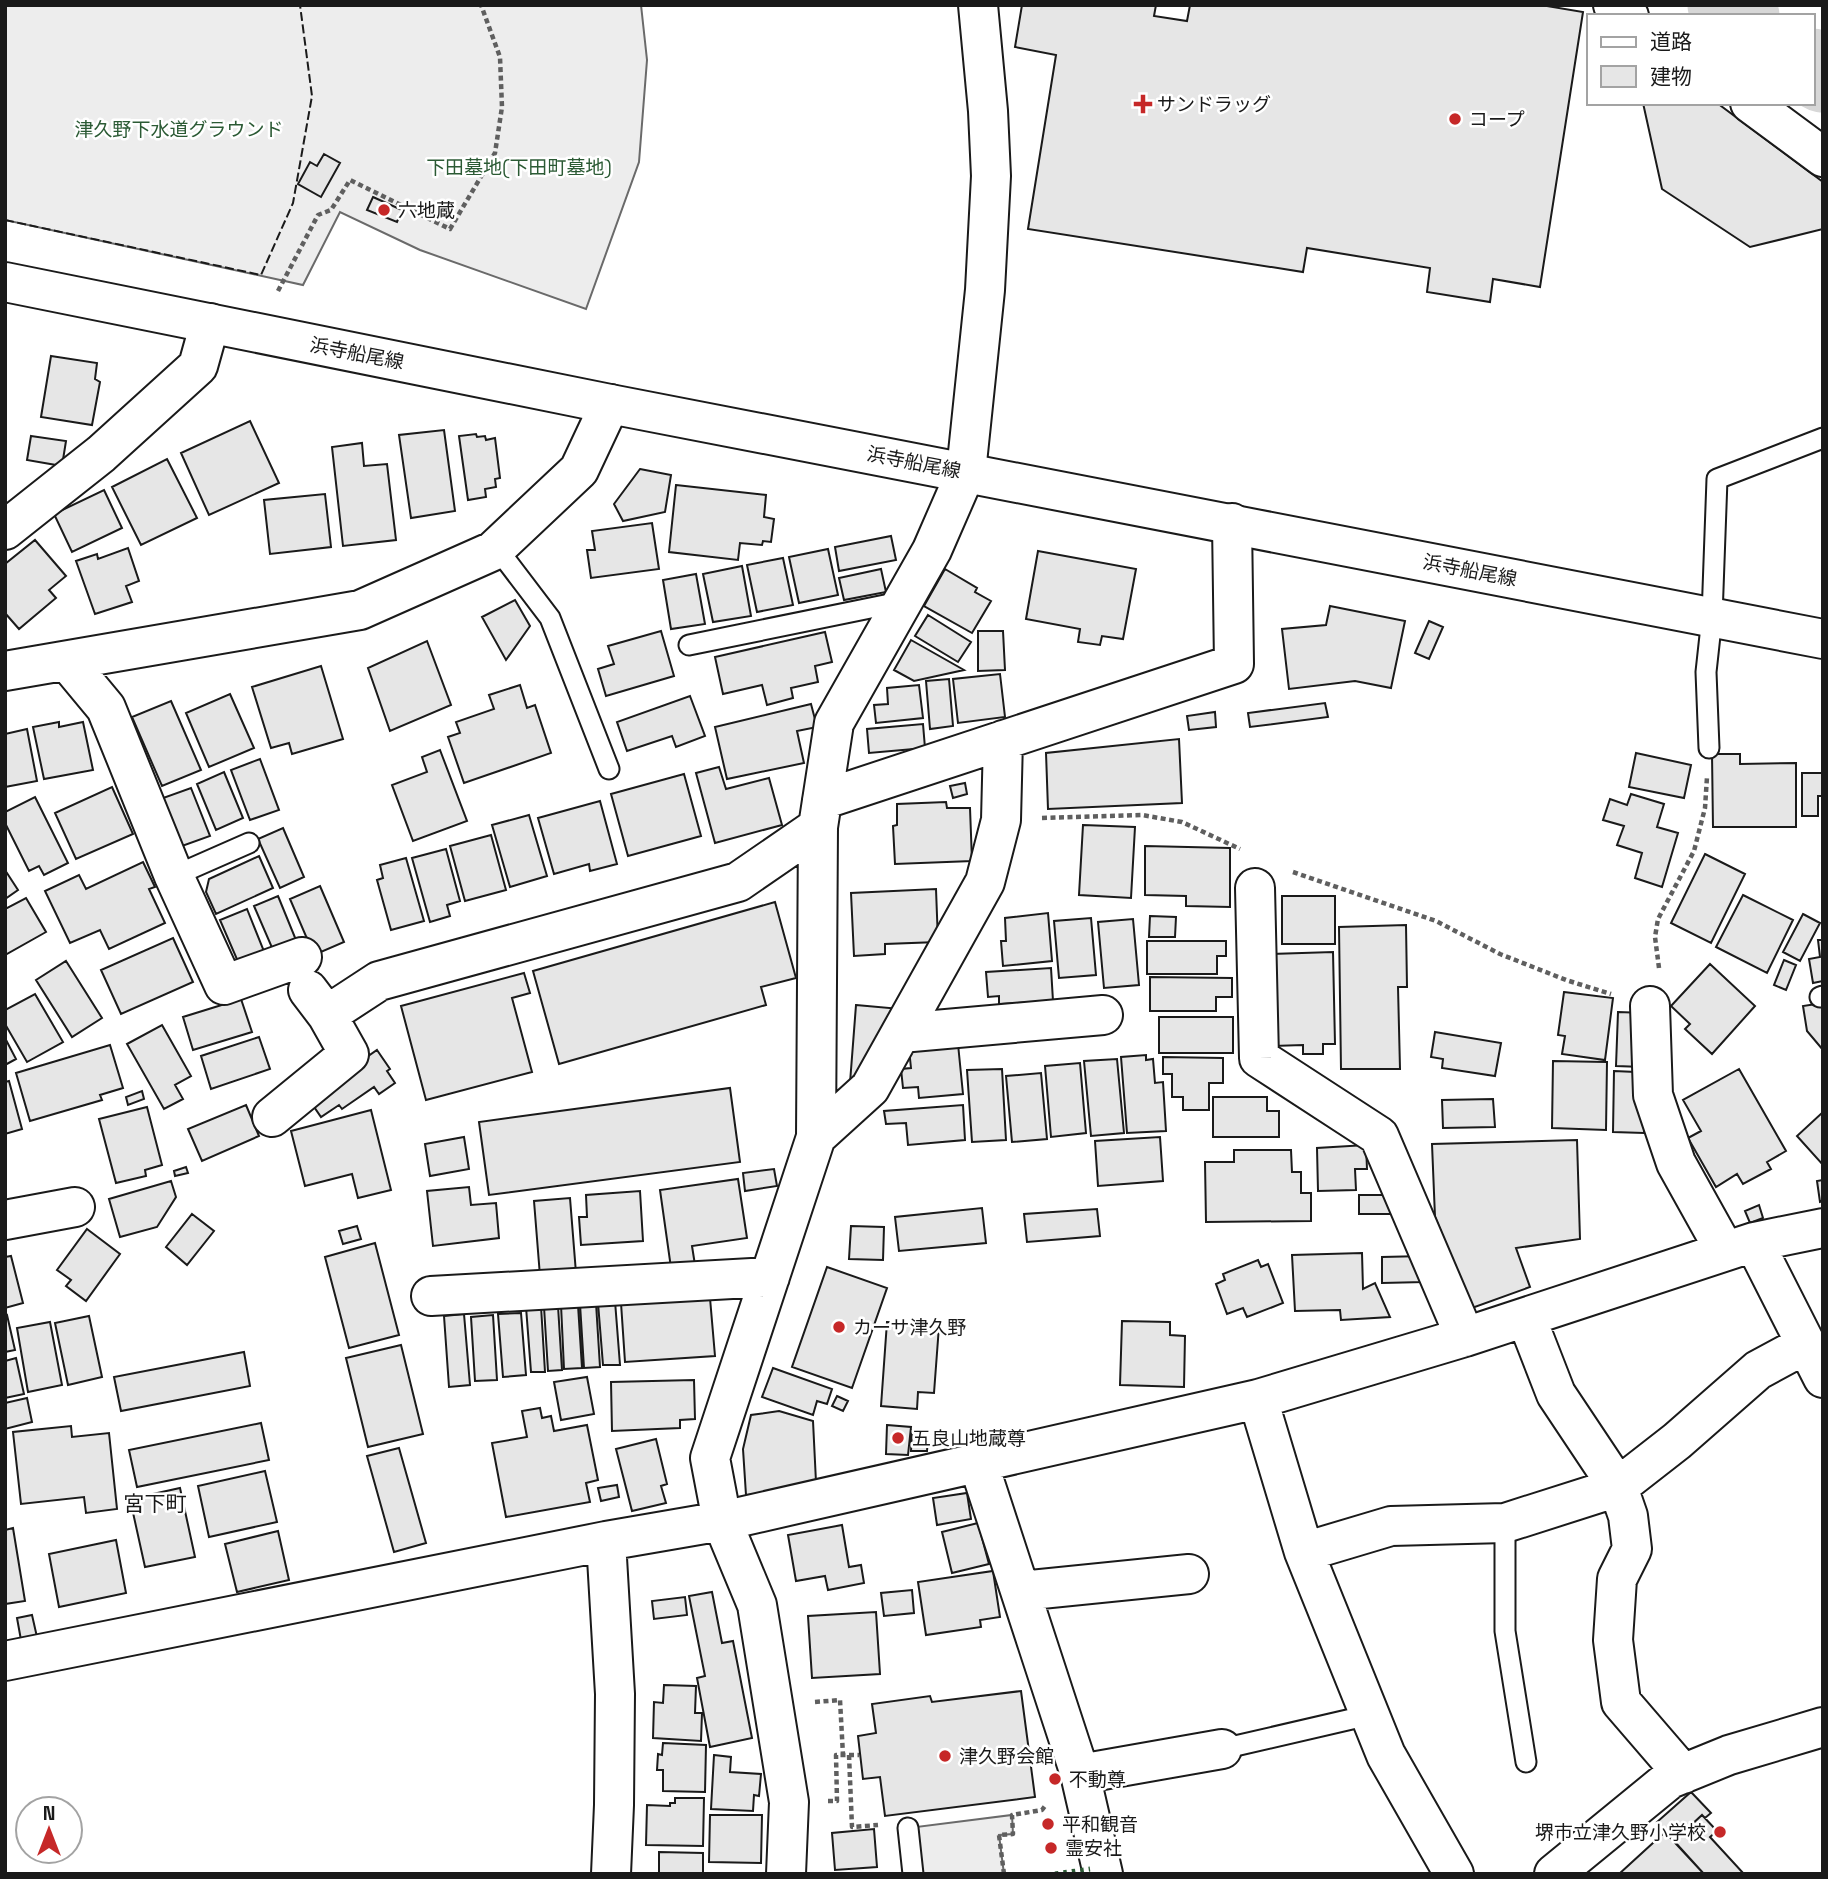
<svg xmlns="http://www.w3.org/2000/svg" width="1828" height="1879" font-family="'Space Grotesk','Noto Sans JP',sans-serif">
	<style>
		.built { fill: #ededed; stroke: #6a6a6a; stroke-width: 2 }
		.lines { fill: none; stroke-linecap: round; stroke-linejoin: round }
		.river { stroke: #d7d7d7; stroke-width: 77 }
		.building { fill: #e6e6e6; stroke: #1a1a1a; stroke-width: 2 }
		.lane-casing { stroke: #1a1a1a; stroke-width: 23 }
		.street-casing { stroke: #1a1a1a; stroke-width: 42 }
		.secondary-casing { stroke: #1a1a1a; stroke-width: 42 }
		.path { stroke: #5f5f5f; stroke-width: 4.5; stroke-dasharray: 5 3.5; stroke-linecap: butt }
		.lane { stroke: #fff; stroke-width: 19 }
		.street { stroke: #fff; stroke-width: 38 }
		.secondary { stroke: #fff; stroke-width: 38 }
		.hedge { stroke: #2b5a34; stroke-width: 5; stroke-dasharray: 3.5 5; stroke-linecap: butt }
		.fence { stroke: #1a1a1a; stroke-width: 2; stroke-dasharray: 9 3.5; stroke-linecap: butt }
		.poi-dot { fill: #c62828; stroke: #fff; stroke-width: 2.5 }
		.labels { text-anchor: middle; stroke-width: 5; stroke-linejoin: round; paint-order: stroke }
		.poi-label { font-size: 19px; fill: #1a1a1a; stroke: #fff; text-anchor: start }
		.park-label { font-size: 19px; fill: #2b5a34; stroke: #fff }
		.street-label { font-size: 19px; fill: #1a1a1a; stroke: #fff }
		.neighbourhood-label { font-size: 21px; fill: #1a1a1a; stroke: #fff }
	</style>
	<rect width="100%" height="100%" fill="#fff"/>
	<path class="built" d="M5,5H641L647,60L639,162L586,309L420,250L340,212L303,285L5,220Z
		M1012,1815L1013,1834L999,1835L1004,1874H913L908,1828Z"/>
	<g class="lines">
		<path class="river" d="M1726,5L1741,16
			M1812,67L1823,74"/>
	</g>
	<path class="building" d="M1022,5H1156L1154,16L1187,21L1190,5H1541L1583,12L1540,287L1493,279L1490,302L1427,292L1430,268L1307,248L1303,272L1028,229L1056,55L1015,47Z
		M1643,103H1717L1823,182V229L1750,247L1662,189Z
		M324,154L340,163L321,197L298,184L310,162L317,166Z
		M373,197L402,210L397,222L367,210Z
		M51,356L97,363L95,379L100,382L92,425L41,417Z
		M250,421L279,483L209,515L181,453Z
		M444,430L455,511L411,518L399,435Z
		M476,434L477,437L485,436L486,440L495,438L500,478L495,479L496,487L485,489L486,497L468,500L459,436Z
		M31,436L66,441L62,466L27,460Z
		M362,443L364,466L387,464L396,540L343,546L332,447Z
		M167,459L197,518L141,545L112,487Z
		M640,469L671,475L665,512L623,521L614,504Z
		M676,485L766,495L764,517L774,519L771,542L763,541L762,545L740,543L738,560L669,552Z
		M104,490L122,528L72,552L54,514Z
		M325,494L331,547L270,554L264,500Z
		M652,523L659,569L591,578L587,550H595L592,531Z
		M891,536L896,560L839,571L835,547Z
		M35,540L66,576L49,590L56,598L19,629L5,613V564Z
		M128,548L139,581L126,586L132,602L95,614L76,561L97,554L98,559Z
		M828,549L838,595L799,603L789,557Z
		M1038,551L1136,569L1123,639L1102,636L1100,645L1078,642L1080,629L1026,619Z
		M783,558L793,605L757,612L747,565Z
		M742,566L751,616L713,622L703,574Z
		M881,569L886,592L844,600L839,578Z
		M945,569L977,588L975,592L991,601L972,633L924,606Z
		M696,574L705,624L671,629L663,580Z
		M515,600L530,626L506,660L482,617Z
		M1330,606L1405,621L1391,688L1355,681L1289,689L1282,629L1326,625Z
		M928,615L971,642L958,662L915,636Z
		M1429,621L1443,627L1429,659L1415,653Z
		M661,631L674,676L606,696L598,669L614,664L608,646Z
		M978,631H1003L1005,670L978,671Z
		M825,632L832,662L815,666L818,682L791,688L793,698L767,705L762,685L723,694L715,657Z
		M911,640L964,670L914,681L894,670Z
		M427,641L451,705L390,731L368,668Z
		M321,666L343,739L292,754L289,743L271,748L252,687Z
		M1000,674L1005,717L958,723L953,679Z
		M949,679L953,726L930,729L926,681Z
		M520,685L527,708L535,705L551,753L464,783L448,737L460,733L456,722L494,709L489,695Z
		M919,685L923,718L876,723L874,705L888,704L887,688Z
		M230,694L254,748L209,767L186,713Z
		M690,696L705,736L676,747L672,736L627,751L617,722Z
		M171,701L201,770L162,786L132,717Z
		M1325,703L1328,717L1250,727L1248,713Z
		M811,704L817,727L797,731L804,763L727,779L715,727Z
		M1215,712L1216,727L1189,730L1187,716Z
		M59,722V727L83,722L93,770L44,779L33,727Z
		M923,724L925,748L869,753L867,729Z
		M27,729L37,781L5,787V734Z
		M1179,739L1182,803L1048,809L1046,753Z
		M440,750L467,821L413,841L392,785L427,772L422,757Z
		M1636,753L1691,765L1684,798L1629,787Z
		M1712,754H1740V764L1796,763V827H1713Z
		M260,759L279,810L250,820L231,770Z
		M719,767L726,789L769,778L782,825L715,843L696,773Z
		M224,772L243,818L216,830L197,784Z
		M1802,773H1823V796H1818V816H1802Z
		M684,774L701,836L628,856L611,794Z
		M965,783L967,794L953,798L950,786Z
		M112,787L133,834L76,859L55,813Z
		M191,788L210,836L182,846L163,798Z
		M1631,794L1664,804L1657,827L1678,833L1662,887L1635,878L1642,853L1617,845L1624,826L1603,820L1610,799L1627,805Z
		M35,797L68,863L44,875L39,866L29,871L5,823V812Z
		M600,801L617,864L590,871L589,864L554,874L538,818Z
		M946,802L947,808H970L972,861L895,864L893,826L897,825V804Z
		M529,815L547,876L510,887L492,825Z
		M1083,825L1135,827L1131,898L1079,895Z
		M283,828L304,877L280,888L258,839Z
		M491,835L506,890L465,901L450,846Z
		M1145,846L1230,848V907L1186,906V896L1145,895Z
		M446,849L460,901L447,905L450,916L430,922L412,858Z
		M1705,854L1745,874L1711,943L1671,923Z
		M259,856L273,888L216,914L206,892L209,879Z
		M406,858L424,921L391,930L377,880L383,878L380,865Z
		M143,862L155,887L149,889L165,923L109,949L100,930L70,943L45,891L79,875L86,889Z
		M5,870L18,890L5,899Z
		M320,886L344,942L314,955L290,899Z
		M936,889L938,942L885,944V954L854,956L851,893Z
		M1743,895L1793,920L1767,973L1716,947Z
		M278,896L296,940L273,950L254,906Z
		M1282,896H1335V944H1282Z
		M26,898L46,932L5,955V909Z
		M775,902L796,978L761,987L766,1005L559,1064L533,971Z
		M247,909L265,954L239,964L220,920Z
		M1048,913L1052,961L1003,966L1001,941H1006L1005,918Z
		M1803,914L1820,923L1800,961L1783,952Z
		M1150,916L1176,917L1175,937H1149Z
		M1091,918L1096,975L1059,978L1054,921Z
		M1133,919L1139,985L1104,988L1098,922Z
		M1406,925L1407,987H1398L1400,1069H1341L1339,927Z
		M173,938L193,982L121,1014L101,970Z
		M1818,940H1823V981L1813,983L1809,959L1820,957Z
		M1147,941H1226V956H1217V974H1147Z
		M1333,952L1335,1044H1323V1054H1303V1045L1273,1046L1271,954Z
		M1784,960L1796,965L1786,990L1774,985Z
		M66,961L102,1018L72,1037L36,980Z
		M1710,964L1755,1006L1712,1054L1685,1029L1690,1024L1671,1006Z
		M1051,968L1053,1001L999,1004V996L988,997L986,972Z
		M524,973L530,993L512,998L532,1072L426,1100L401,1006Z
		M1150,977L1232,978V997H1216V1011H1150Z
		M1564,992L1613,998L1605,1060L1562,1054L1565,1036L1558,1035Z
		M35,994L63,1042L27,1062L5,1024V1010Z
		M241,999L252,1032L193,1050L183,1017Z
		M1823,1003V1050L1807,1031L1803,1006Z
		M856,1005L901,1009L850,1083Z
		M1618,1012L1645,1013L1643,1067L1616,1066Z
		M1159,1017H1233V1053H1159Z
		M162,1025L191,1076L175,1085L183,1099L164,1109L127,1044Z
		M1435,1032L1501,1043L1495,1076L1442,1068L1443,1059L1431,1057Z
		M259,1037L270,1069L211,1089L201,1056Z
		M5,1038L16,1059L5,1065Z
		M958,1044L963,1094L919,1098L918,1087L903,1088L901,1069L911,1068L909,1049Z
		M110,1045L123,1088L100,1095L102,1100L30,1121L16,1073Z
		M377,1050L390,1069L387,1071L395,1083L379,1094L374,1087L342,1109L339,1105L321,1117L308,1098Z
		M1146,1055V1060L1153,1059L1155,1083L1163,1082L1166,1131L1127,1133L1121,1057Z
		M1163,1057L1223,1058V1083H1209V1110H1183V1097H1172V1074H1163Z
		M1117,1059L1124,1133L1091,1136L1084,1061Z
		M1553,1061L1607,1062L1606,1130L1552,1128Z
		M1080,1063L1086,1133L1051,1137L1045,1066Z
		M1002,1069L1006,1140L972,1142L967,1070Z
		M1739,1069L1786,1151L1767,1162L1771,1169L1743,1184L1737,1174L1716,1187L1688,1138L1701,1131L1683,1100Z
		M1614,1071L1636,1072L1645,1093L1644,1133L1613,1132Z
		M1041,1073L1047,1139L1012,1142L1006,1076Z
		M9,1081L22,1129L5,1134V1082Z
		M730,1088L740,1162L489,1195L479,1122Z
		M142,1091L144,1099L128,1105L126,1097Z
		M1213,1097H1267V1111H1279V1137H1213Z
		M1493,1099L1495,1127L1443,1128L1442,1100Z
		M246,1105L259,1136L202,1161L188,1129Z
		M963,1105L965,1140L908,1145L906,1123L886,1124L884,1111Z
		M147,1107L162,1165L145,1170L146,1176L116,1183L99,1119Z
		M371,1110L391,1190L358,1198L352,1174L305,1186L291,1131Z
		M1823,1112V1165L1797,1136Z
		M464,1137L469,1169L430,1176L425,1144Z
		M1160,1137L1163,1181L1098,1186L1095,1141Z
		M1577,1140L1580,1239L1516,1248L1530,1287L1472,1308L1435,1217L1432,1144Z
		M1366,1145L1367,1169H1355L1356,1190L1318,1191L1317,1148Z
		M1234,1150H1291L1292,1172H1301V1193H1311V1221L1206,1222L1205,1162H1234Z
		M186,1167L188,1173L175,1176L174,1171Z
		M774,1169L777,1186L745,1191L743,1173Z
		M738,1179L747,1238L692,1246L695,1265L671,1268L660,1190Z
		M1823,1180V1201L1820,1202L1817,1181Z
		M171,1181L176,1197L157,1227L120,1237L109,1199Z
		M469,1187L471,1205L496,1203L499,1238L433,1246L427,1191Z
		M640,1191L643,1241L581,1245L579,1217H587L586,1195Z
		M1359,1195H1395V1214H1359Z
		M570,1198L576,1273L540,1276L534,1201Z
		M1759,1205L1763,1218L1750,1223L1745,1211Z
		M982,1208L986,1243L899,1251L895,1217Z
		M1097,1209L1100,1236L1027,1242L1024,1214Z
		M192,1214L214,1231L187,1265L166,1247Z
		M357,1226L361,1239L343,1244L339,1231Z
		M851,1226L884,1227L883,1260L849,1259Z
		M87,1229L120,1254L86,1301L66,1286L71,1280L57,1270Z
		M375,1243L399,1335L349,1348L325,1257Z
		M1362,1253L1363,1289L1375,1283L1390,1317L1341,1320L1340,1310L1295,1311L1292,1255Z
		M11,1256L23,1303L5,1308V1257Z
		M1424,1256V1282L1382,1283V1257Z
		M1258,1260L1261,1267L1268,1264L1283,1303L1247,1317L1243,1308L1227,1314L1216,1284L1225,1280L1223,1274Z
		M827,1267L887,1288L852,1388L792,1367Z
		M710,1298L715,1356L625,1362L621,1303Z
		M615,1301L620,1365H603L598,1303Z
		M596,1303L600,1367L584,1368L580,1304Z
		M561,1305H578L582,1368L564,1369Z
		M541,1306L545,1372H531L526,1307Z
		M558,1306L562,1370L548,1371L544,1307Z
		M521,1313L526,1375L503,1377L498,1314Z
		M464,1314L470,1385L449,1387L444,1316Z
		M7,1315L15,1350L5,1352V1316Z
		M493,1315L497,1380L475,1381L471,1317Z
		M89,1316L102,1377L68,1385L55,1323Z
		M1122,1321L1170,1322V1335L1185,1336L1184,1387L1120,1385Z
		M50,1322L62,1385L28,1392L17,1328Z
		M887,1322L939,1326L934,1393L918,1392L917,1409L881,1406Z
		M401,1345L423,1434L368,1447L346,1358Z
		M244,1352L250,1386L121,1411L114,1377Z
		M16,1358L24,1394L5,1398V1361Z
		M773,1368L832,1389L827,1404L817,1401L813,1415L762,1397Z
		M587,1377L594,1414L561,1420L554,1382Z
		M694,1380L695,1419L680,1420V1428L612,1431L611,1382Z
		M837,1396L848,1401L843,1411L832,1406Z
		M27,1398L32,1422L5,1429V1403Z
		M540,1408L542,1418L551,1416L554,1431L587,1425L598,1480L586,1483L590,1502L506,1517L492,1443L527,1437L522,1411Z
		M779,1411L813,1421L816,1482L787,1492L746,1495L743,1449L751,1415Z
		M261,1423L269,1460L137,1487L129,1450Z
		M887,1425L911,1427L908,1455L886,1454Z
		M71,1426L72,1437L109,1433L117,1509L86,1513L84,1497L21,1504L13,1432Z
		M912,1430L928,1439L927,1451H911Z
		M656,1439L667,1484L661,1486L666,1503L632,1511L616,1449Z
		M399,1448L426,1543L394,1552L367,1456Z
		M265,1471L277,1522L209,1537L198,1486Z
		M617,1485L619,1497L601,1501L598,1488Z
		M180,1488L195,1557L145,1567L130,1499Z
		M967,1493L971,1519L937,1525L933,1498Z
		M978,1523L989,1564L952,1573L942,1532Z
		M842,1525L849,1567L861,1565L864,1583L828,1590L825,1576L796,1581L788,1535Z
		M13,1528L25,1601L5,1604V1530Z
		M278,1531L289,1580L237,1592L225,1544Z
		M116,1540L126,1593L59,1607L49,1554Z
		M993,1571L1000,1617L980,1620L981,1627L926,1635L918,1582Z
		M912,1590L914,1613L884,1616L881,1593Z
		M712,1592L722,1643L733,1641L752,1738L710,1747L697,1678L705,1676L689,1596Z
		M685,1597L687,1615L654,1619L652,1601Z
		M876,1612L880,1674L812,1678L808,1616Z
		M32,1615L37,1637L21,1640L17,1618Z
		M664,1685L696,1686L695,1713H702L701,1741L653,1738L654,1702L663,1703Z
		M1021,1691L1035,1797L885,1816L880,1777L863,1779L858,1736L876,1733L872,1704L930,1696L932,1702Z
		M663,1743L706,1745L705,1792L663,1791V1770H657L658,1754L662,1755Z
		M714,1755L731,1757L730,1772L761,1774L759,1796L754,1795L753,1811L711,1809Z
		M1691,1792L1711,1813L1705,1818L1702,1815L1674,1841L1657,1822Z
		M675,1798H704L703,1846L646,1845L647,1805L670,1806V1803H675Z
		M710,1815H762L761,1863L709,1862Z
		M1702,1815L1717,1831L1710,1837L1744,1874H1704L1674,1841Z
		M874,1829L877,1867L835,1870L832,1833Z
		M1665,1832L1704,1874H1619Z
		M659,1852L703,1853V1874H643L659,1873Z"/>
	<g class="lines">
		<g class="lane-casing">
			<path id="lane" d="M496,547L550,618L609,769
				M689,645L885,605L899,607
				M1709,748L1706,672L1712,617L1717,479L1823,438
				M174,876L249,843
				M1820,997L1823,996
				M1505,1523V1631L1526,1762
				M1222,1749L1369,1715
				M908,1828L913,1874"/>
		</g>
		<g class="street-casing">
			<path id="street" d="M1613,5L1629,16
				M1750,103L1823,157
				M5,530L101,454L198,366L210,323
				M67,661L106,708L174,876L224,985L302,957
				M5,671L360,610L493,551L579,470L610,404
				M822,800L1234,664L1232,523
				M1255,888L1259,1058L1379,1136L1465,1337
				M1650,1006L1653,1095L1676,1163L1725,1251
				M327,1015L379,981L738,882L818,827
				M901,1033L1103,1015
				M272,1117L349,1054L327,1015L308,990
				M816,1137L870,1088L985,882L1001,820L1003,740
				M5,1220L75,1207
				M1754,1242L1823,1378
				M431,1296L770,1277
				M1526,1317L1556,1394L1618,1487L1628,1516L1632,1549L1617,1579L1613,1640L1621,1702L1683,1774
				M1258,1399L1304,1552L1386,1755L1454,1874
				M978,1462L1080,1774L1103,1874
				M606,1541L615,1694L614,1805L611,1874
				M1304,1552L1391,1526L1505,1523L1618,1487L1677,1441L1758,1370L1806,1344
				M1021,1591L1189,1574
				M5,1661L606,1541L722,1521L1258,1399L1465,1337L1754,1242L1823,1228
				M1080,1774L1222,1749
				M786,1874L789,1802L757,1605L722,1521L710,1458L816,1137L818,827L834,723L932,550L966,472L985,290L991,176L988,111L978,5
				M1554,1874L1670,1779L1729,1755L1823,1727"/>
		</g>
		<g class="secondary-casing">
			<path id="secondary" d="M5,282L610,404L1823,639"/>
		</g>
		<path class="path" d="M278,291L318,215L331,210L350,180L450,229L495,153L502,107L500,57L481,5
			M1042,818L1142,815L1182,822L1240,849
			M1293,872L1436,921L1500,954L1566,980L1611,994
			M1659,968L1655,937L1658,919L1694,851L1705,808L1707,777
			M815,1702L840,1700L843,1755
			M849,1755H859
			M828,1801H837L836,1755H849L852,1827L878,1825
			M1004,1874L999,1835L1013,1834L1012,1815L1042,1810L1045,1806"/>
		<use href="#lane" class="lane"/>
		<use href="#street" class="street"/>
		<use href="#secondary" class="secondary"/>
		<path class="hedge" d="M1055,1874L1090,1869"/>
		<path class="fence" d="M5,220L261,275L293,203L312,96L300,5"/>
	</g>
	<g class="poi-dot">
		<path d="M1139.5 93.5h7v7h7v7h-7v7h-7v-7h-7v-7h7z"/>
		<circle cx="1455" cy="119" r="7"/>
		<circle cx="384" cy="210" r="7"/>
		<circle cx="839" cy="1327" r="7"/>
		<circle cx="898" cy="1438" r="7"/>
		<circle cx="945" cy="1756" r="7"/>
		<circle cx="1055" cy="1779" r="7"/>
		<circle cx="1048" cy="1824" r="7"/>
		<circle cx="1720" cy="1832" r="7"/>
		<circle cx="1051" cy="1848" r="7"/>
	</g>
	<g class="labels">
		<g class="poi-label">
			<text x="1157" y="111">サンドラッグ</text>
			<text x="1469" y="126">コープ</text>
			<text x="398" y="217">六地蔵</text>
			<text x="853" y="1334">カーサ津久野</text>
			<text x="912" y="1445">五良山地蔵尊</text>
			<text x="959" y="1763">津久野会館</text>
			<text x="1069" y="1786">不動尊</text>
			<text x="1062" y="1831">平和観音</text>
			<text x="1706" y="1839" text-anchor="end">堺市立津久野小学校</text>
			<text x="1065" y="1855">霊安社</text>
		</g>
		<g class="park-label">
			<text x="179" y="136">津久野下水道グラウンド</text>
			<text x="519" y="174">下田墓地(下田町墓地)</text>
		</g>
		<g class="street-label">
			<text transform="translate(357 353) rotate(11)" y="7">浜寺船尾線</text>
			<text transform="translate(914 462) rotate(11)" y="7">浜寺船尾線</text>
			<text transform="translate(1470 570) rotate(11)" y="7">浜寺船尾線</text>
		</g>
		<g class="neighbourhood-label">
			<text x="155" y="1511">宮下町</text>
		</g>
	</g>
	<rect width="1828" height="1879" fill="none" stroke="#1a1a1a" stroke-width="14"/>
	<rect x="1587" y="14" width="228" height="91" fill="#ffffff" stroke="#a3a3a3" stroke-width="2"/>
	<rect x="1601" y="37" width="35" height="10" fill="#ffffff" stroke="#a3a3a3" stroke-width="2"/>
	<text x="1650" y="49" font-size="21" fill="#1a1a1a">道路</text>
	<rect x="1601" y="66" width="35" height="21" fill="#e6e6e6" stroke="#a3a3a3" stroke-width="2"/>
	<text x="1650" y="84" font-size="21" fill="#1a1a1a">建物</text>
	<g transform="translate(49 1830)"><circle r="33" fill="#ffffff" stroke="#a3a3a3" stroke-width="2"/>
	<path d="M0-5L12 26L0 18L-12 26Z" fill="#c62828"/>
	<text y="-10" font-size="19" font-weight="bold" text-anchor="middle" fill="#1a1a1a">N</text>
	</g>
</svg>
